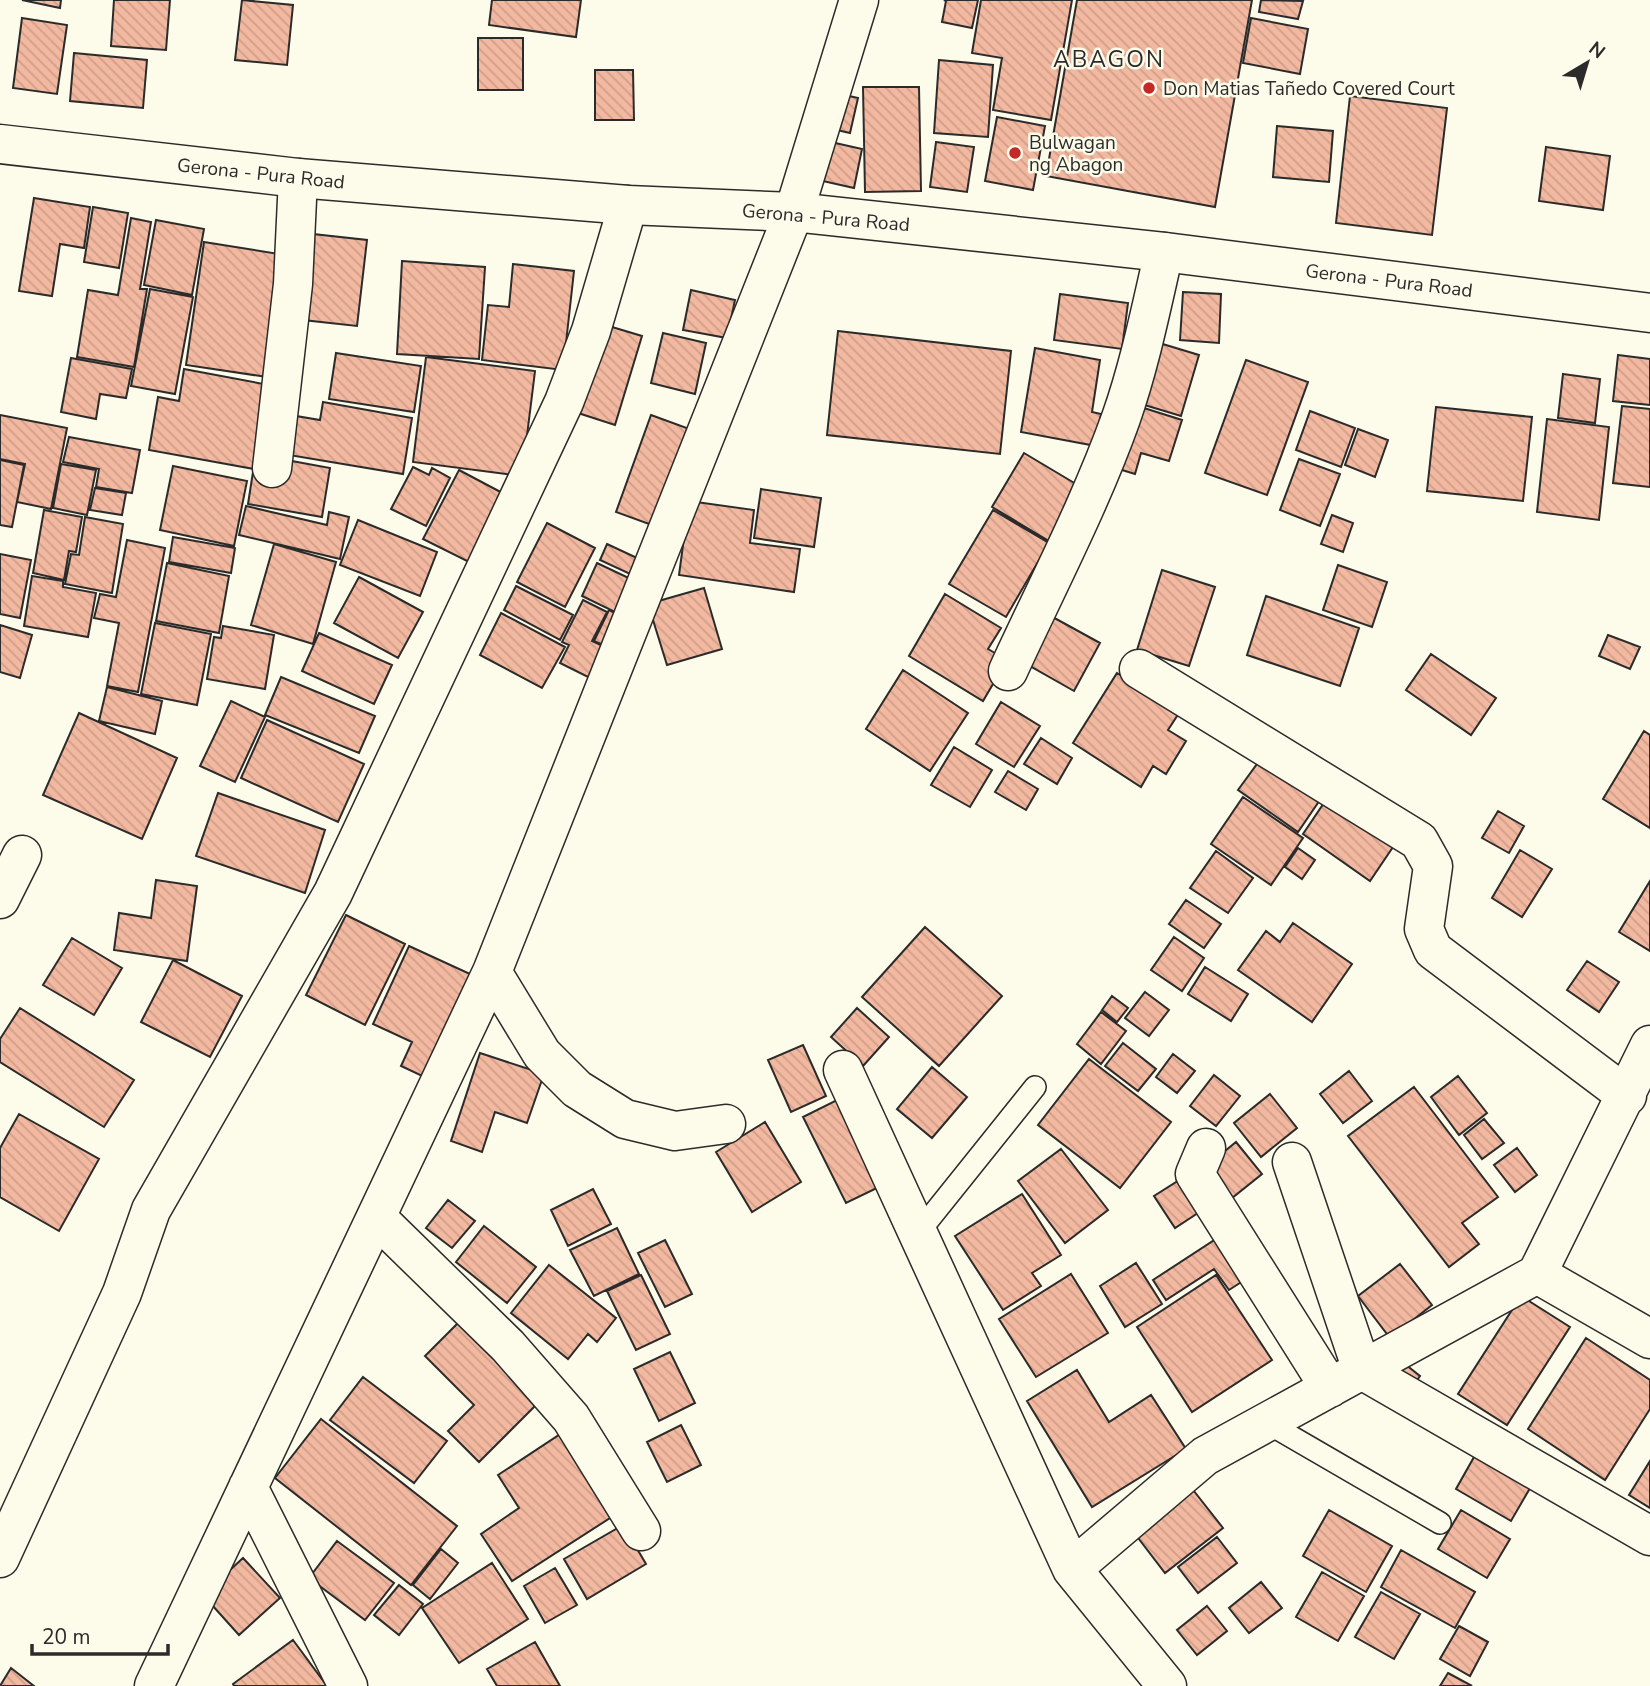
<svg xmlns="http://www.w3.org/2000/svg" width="1650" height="1686" font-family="'Nunito Sans',sans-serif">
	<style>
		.building { fill: url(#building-back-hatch); stroke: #2b2b2b; stroke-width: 2 }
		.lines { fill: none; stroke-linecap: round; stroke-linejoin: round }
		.lane-casing { stroke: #2b2b2b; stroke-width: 24 }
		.street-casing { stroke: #2b2b2b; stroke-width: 41 }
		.secondary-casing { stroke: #2b2b2b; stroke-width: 41 }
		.lane { stroke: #fdfbea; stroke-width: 21 }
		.street { stroke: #fdfbea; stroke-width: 38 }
		.secondary { stroke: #fdfbea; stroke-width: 38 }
		.poi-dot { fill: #c62828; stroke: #fdfbea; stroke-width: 2.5 }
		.labels { text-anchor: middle; stroke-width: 5; stroke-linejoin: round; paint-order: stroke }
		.poi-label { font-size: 19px; fill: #2b2b2b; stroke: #fdfbea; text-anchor: start }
		.street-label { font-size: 19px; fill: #2b2b2b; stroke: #fdfbea }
		.quarter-label { font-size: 23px; letter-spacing: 2px; fill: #2b2b2b; stroke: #fdfbea }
	</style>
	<defs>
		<pattern id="building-back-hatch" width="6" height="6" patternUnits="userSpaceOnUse" patternTransform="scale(1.75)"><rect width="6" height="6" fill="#f2b8a0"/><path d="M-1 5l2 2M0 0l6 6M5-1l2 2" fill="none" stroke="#d09e8a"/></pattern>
	</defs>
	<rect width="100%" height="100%" fill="#fdfbea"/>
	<path class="building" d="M22,0H61L60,8Z
		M114,0H170L166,50L111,46Z
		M242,0L293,5L287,65L235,60Z
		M492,0H581L576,37L489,25Z
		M944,0H978L972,28L942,22L946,1Z
		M981,0H1072L1051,120L993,110L1002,58L972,53Z
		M1077,0H1252L1215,207L1046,176Z
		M1261,0L1303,1L1298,19L1259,12Z
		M22,18L67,25L57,94L13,88Z
		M1251,18L1308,29L1300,74L1243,63Z
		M478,38H523V90H478Z
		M74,53L147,60L143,108L70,101Z
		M939,60L993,65L988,137L934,133Z
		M595,70H633L634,120H595Z
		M863,87H919L921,191L865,192Z
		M836,93L858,98L850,133L828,128Z
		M1350,96L1447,108L1432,235L1336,223Z
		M997,117L1045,126L1033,190L985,181Z
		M1277,126L1333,131L1329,182L1273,177Z
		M822,140L862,149L854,188L814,179Z
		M936,142L974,147L967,192L930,187Z
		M1546,147L1610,156L1603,210L1539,201Z
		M34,198L90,207L84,248L60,244L52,296L19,291Z
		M93,207L128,213L119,268L84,262Z
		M131,218L151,222L140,289H147L134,367L77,357L88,290L118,295Z
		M156,220L204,229L192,295L144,285Z
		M304,233L367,240L357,326L294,319Z
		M204,242L285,255L267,377L186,365Z
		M402,261L485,267L479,359L397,354Z
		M513,264L574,271L563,370L482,360L488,305L509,307Z
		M150,289L193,297L175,394L131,386Z
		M691,290L735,300L727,338L683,330Z
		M1183,292L1221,294L1219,343L1180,340Z
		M1060,294L1128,303L1122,349L1054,340Z
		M602,324L642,336L615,425L575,412Z
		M838,331L1011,351L1000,454L827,435Z
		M663,333L706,343L695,394L651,383Z
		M1156,342L1199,355L1181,416L1138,403Z
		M1035,348L1100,360L1092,412L1101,414L1096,446L1021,432Z
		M336,353L421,366L414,412L329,399Z
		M1618,355L1650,359V405L1613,401Z
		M426,357L535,371L522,476L413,462Z
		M71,358L132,369L126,398L100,394L96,419L61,412Z
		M1246,360L1308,382L1267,495L1205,473Z
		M184,369L269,385L254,469L149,450L158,397L179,401Z
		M1563,374L1600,379L1595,423L1558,418Z
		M323,402L412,418L403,474L283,454L290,415L320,420Z
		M1128,403L1182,420L1169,461L1141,453L1135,474L1109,466Z
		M1622,406L1650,409V487L1613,483Z
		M1436,407L1532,417L1523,501L1427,491Z
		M1310,411L1355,428L1341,467L1296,450Z
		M0,415L67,428L51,509L17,502L25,464L0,459Z
		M651,415L695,431L660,528L616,512Z
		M1547,419L1609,427L1599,520L1537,512Z
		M1358,429L1388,440L1375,477L1345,465Z
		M69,437L140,450L132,493L96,487L99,469L63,462Z
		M1024,453L1081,487L1049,541L992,507Z
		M281,459L330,468L322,517L248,504L253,472L279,477Z
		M1299,459L1340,474L1320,526L1280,510Z
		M0,460L24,465L12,527L0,525Z
		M61,464L96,470L87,515L53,508Z
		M173,466L247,481L234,546L160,530Z
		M413,467L429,475L432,468L450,478L426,526L391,509Z
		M459,470L510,497L475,565L423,539Z
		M95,488L126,493L122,515L90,510Z
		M761,489L821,498L814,547L754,538Z
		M689,501L754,510L750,543L800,549L794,592L679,575Z
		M246,506L327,525L329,512L349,517L340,559L239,535Z
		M44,510L82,517L76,552L69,551L64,580L33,573Z
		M993,510L1049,543L1006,617L949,584Z
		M1332,515L1353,523L1343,552L1321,544Z
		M85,517L123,524L112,593L65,584L71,554L79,555Z
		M358,520L437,552L420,596L340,565Z
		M547,523L595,548L565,607L517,582Z
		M173,537L235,548L231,573L169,562Z
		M127,540L165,548L138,692L107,686L119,623L94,618L100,594L116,597Z
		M274,544L336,562L313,644L251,625Z
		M607,544L650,564L643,580L600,560Z
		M0,554L31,560L20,618L0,614Z
		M167,563L229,576L219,633L156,621Z
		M597,563L635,581L619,614L582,596Z
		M1338,565L1387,582L1372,627L1323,610Z
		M1162,570L1215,587L1189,666L1137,650Z
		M32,576L63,581V587L96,593L88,637L24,626Z
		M359,577L423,612L398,658L334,623Z
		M516,586L573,615L560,640L504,610Z
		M704,588L722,649L667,665L648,604Z
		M945,594L1001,628L988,649L1007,660L983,701L909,656Z
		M1266,596L1359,628L1340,686L1247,655Z
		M583,600L607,612L592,641L614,651L598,682L560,663L569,645L562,642Z
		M609,610L627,620L612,649L594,641Z
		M501,613L565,647L542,688L480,655Z
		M1049,615L1100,643L1074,691L1023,662Z
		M155,623L211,634L197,705L141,694Z
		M0,625L32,635L20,678L0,672Z
		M223,626L274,635L265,689L207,679L214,637L221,638Z
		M319,633L392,665L374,704L302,671Z
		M1608,635L1640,647L1630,669L1599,656Z
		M1431,654L1496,698L1471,735L1406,690Z
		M903,670L968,713L930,771L866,729Z
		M1117,673L1179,713L1168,730L1186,741L1166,774L1153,766L1141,787L1073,743Z
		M281,677L375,716L359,753L265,715Z
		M107,687L162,701L155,734L99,721Z
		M231,701L265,717L235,782L200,766Z
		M1001,702L1040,726L1014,767L976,744Z
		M79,713L177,758L142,839L43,795Z
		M267,720L364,764L338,822L241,778Z
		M1644,731L1650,735V828L1603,799Z
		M1041,738L1072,758L1057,784L1024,764Z
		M954,747L992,770L970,807L931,785Z
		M1265,753L1324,794L1298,832L1238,790Z
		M1008,771L1038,789L1026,810L995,792Z
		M218,793L325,830L305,893L196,856Z
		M1243,797L1303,838L1271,885L1211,844Z
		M1328,797L1395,844L1370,881L1303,834Z
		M1498,811L1524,826L1509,853L1482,838Z
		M1298,848L1315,860L1302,879L1285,867Z
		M1520,850L1552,869L1522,917L1492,898Z
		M1216,851L1253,878L1228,913L1190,888Z
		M156,880L197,886L187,961L114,950L119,913L151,918Z
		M1650,881V951L1619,932Z
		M1186,900L1221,924L1204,948L1169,924Z
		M346,915L405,944L365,1025L306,995Z
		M1293,923L1352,964L1312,1022L1238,970L1266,931L1280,942Z
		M925,927L1002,996L939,1066L862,997Z
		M1174,937L1204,958L1182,991L1151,970Z
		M72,938L122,968L94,1015L43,985Z
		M409,946L481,979L435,1082L401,1066L412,1042L373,1024Z
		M173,960L242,996L210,1057L141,1022Z
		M1587,961L1619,982L1599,1012L1567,990Z
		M1205,967L1248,994L1231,1021L1188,994Z
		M1145,992L1169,1010L1149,1036L1125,1018Z
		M1112,996L1128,1008L1117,1022L1102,1010Z
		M20,1008L134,1080L104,1127L0,1062V1039Z
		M857,1008L889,1037L863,1066L831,1037Z
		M1101,1012L1126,1031L1101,1064L1077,1044Z
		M1123,1043L1156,1069L1138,1091L1105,1066Z
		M803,1045L826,1096L791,1112L768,1060Z
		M480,1053L544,1074L527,1123L495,1112L482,1152L451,1141Z
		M1173,1054L1195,1071L1177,1093L1156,1077Z
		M1089,1059L1171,1122L1120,1188L1038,1125Z
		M932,1067L967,1097L932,1138L897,1109Z
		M1349,1071L1372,1101L1343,1123L1320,1094Z
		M1214,1075L1240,1096L1216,1126L1190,1106Z
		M1458,1076L1487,1113L1459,1135L1431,1097Z
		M1414,1087L1498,1197L1462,1223L1479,1244L1449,1267L1348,1136Z
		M1270,1094L1297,1128L1261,1157L1234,1123Z
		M837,1100L879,1187L846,1203L803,1117Z
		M19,1114L99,1159L59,1231L0,1197V1148Z
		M1484,1119L1504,1143L1482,1159L1464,1135Z
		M765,1122L801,1182L752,1212L716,1152Z
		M1236,1142L1262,1174L1227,1202L1201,1171Z
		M1517,1148L1537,1175L1515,1192L1494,1165Z
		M1061,1149L1108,1210L1065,1243L1018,1181Z
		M1181,1179L1201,1211L1175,1228L1154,1196Z
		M593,1189L611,1224L568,1246L551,1210Z
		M1022,1194L1061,1255L1032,1273L1041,1286L1003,1310L955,1236Z
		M448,1200L475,1221L452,1248L426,1228Z
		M484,1226L536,1267L507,1303L456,1262Z
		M617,1228L639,1274L594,1296L570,1250Z
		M1219,1237L1246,1279L1229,1290L1214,1269L1166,1300L1153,1280Z
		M665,1240L692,1294L665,1307L638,1253Z
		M1136,1263L1162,1304L1125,1327L1100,1286Z
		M1400,1264L1432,1305L1390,1338L1358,1296Z
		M549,1265L616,1318L597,1342L588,1334L568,1359L511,1313Z
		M1071,1274L1108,1333L1036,1377L999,1319Z
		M641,1275L670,1334L636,1350L607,1291Z
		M1216,1275L1272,1360L1192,1412L1137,1327Z
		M1521,1296L1570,1327L1507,1425L1458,1394Z
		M464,1317L544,1397L479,1462L448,1431L474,1405L425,1356Z
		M1586,1338L1650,1380V1409L1605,1480L1528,1429Z
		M670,1352L695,1403L659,1421L634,1369Z
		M1396,1357L1420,1376L1408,1393Z
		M1077,1370L1109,1422L1151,1395L1186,1449L1092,1507L1027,1401Z
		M363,1377L447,1441L414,1483L330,1420Z
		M321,1419L457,1526L411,1585L275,1478Z
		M681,1425L701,1465L667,1482L647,1442Z
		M568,1429L621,1511L512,1581L481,1534L519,1508L498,1475Z
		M1478,1450L1533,1483L1511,1521L1456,1489Z
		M1650,1461V1508L1629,1495Z
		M1190,1486L1223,1528L1165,1573L1132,1530Z
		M1329,1510L1392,1546L1366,1592L1303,1556Z
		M1461,1510L1510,1539L1487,1578L1438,1549Z
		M623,1525L646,1564L587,1599L564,1559Z
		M1217,1537L1237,1563L1198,1593L1178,1567Z
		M337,1541L394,1583L365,1620L309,1578Z
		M441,1549L458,1563L430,1599L413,1585Z
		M1401,1550L1475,1592L1455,1628L1381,1587Z
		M243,1558L280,1598L239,1635L203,1595Z
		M492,1563L528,1619L459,1663L422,1608Z
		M555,1568L577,1605L545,1623L524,1586Z
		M1322,1572L1364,1596L1338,1641L1296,1617Z
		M1261,1582L1282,1608L1249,1633L1229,1608Z
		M399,1585L423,1604L399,1635L374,1615Z
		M1381,1592L1420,1614L1394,1659L1355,1637Z
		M1207,1606L1227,1631L1197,1655L1177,1630Z
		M1459,1626L1488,1642L1470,1676L1440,1659Z
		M293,1640L327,1686H234L233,1684Z
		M535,1642L560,1686H497L487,1669Z
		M11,1668L34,1686H0Z
		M1448,1673L1472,1686H1440Z"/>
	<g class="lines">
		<g class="lane-casing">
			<path id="lane" d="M918,1233L1035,1087
				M1266,1422L1440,1523"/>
		</g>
		<g class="street-casing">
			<path id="street" d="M272,468L293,284L298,178
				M1139,669L1419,841L1433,866L1424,929L1433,950L1627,1096
				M1008,671C1046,588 1090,505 1121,418C1140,364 1151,308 1164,252
				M0,899L22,855
				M492,972L542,1054L577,1089L625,1119L675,1131L726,1124
				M843,1070L1072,1569
				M1206,1148L1195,1174L1330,1388
				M1292,1162L1362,1370L1650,1536
				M376,1217L508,1346L571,1418L641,1531
				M1537,1274L1650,1339
				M248,1487L348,1686
				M0,1558L122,1293L151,1210L333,893L564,402L591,331L628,205
				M154,1686L492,972L794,212L859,0
				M1167,1686L1072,1569L1205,1456L1537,1274L1650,1045"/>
		</g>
		<g class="secondary-casing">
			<path id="secondary" d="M0,144L298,178L628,205L794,212L1164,252L1650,313"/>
		</g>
		<use href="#lane" class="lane"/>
		<use href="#street" class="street"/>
		<use href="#secondary" class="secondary"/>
	</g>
	<g class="poi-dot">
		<circle cx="1149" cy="88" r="7"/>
		<circle cx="1015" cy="153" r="7"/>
	</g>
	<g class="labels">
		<g class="poi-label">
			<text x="1163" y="95">Don Matias Tañedo Covered Court</text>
			<text x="1029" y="149">Bulwagan<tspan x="1029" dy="22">ng Abagon</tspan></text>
		</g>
		<g class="street-label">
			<text transform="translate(261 173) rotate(6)" y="7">Gerona - Pura Road</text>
			<text transform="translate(826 217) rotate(5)" y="7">Gerona - Pura Road</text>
			<text transform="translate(1389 280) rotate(7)" y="7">Gerona - Pura Road</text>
		</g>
		<g class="quarter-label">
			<text x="1109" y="67">ABAGON</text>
		</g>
	</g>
	<g transform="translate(1587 63) rotate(38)" stroke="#fdfbea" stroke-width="5" paint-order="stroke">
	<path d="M0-5L12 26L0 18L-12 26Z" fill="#2b2b2b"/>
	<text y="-10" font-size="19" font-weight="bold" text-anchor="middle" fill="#2b2b2b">N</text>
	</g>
	<path d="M32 1644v10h136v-10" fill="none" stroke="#2b2b2b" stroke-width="3.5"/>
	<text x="42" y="1644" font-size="21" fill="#2b2b2b" stroke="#fdfbea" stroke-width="5" paint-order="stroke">20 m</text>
</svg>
